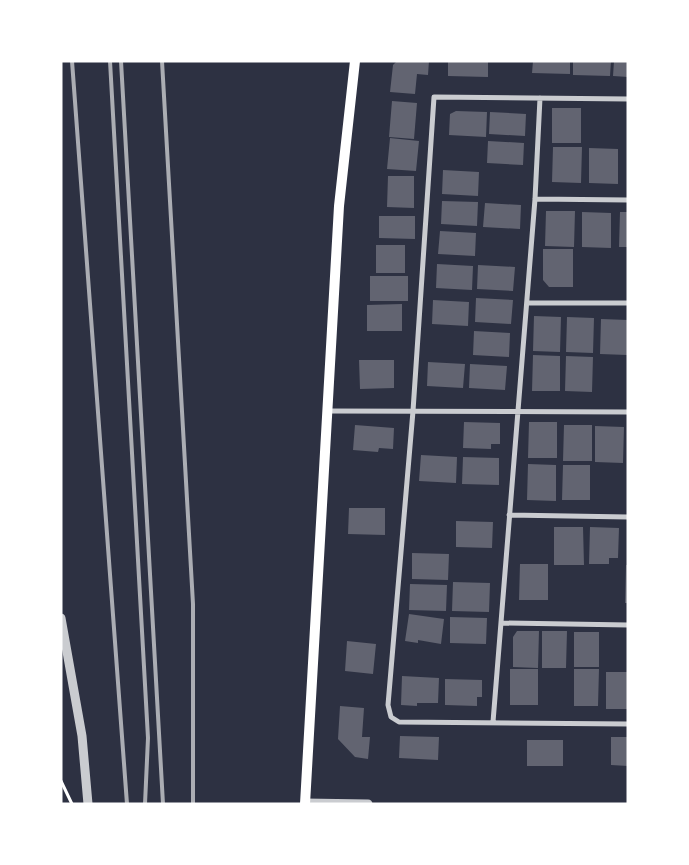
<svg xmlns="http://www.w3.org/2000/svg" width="689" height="865" font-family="'DM Sans',sans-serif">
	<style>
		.building { fill: #626471 }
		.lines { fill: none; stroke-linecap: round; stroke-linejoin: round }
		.path { stroke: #fff; stroke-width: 3 }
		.minor { stroke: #caccd0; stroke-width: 5 }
		.tertiary { stroke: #caccd0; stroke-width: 9 }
		.secondary { stroke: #fff; stroke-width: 10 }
		.rail { stroke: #abadb3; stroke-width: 4 }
	</style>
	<rect width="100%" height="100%" fill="#2d3142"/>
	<path class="building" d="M397,61H429L428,75L417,74L415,94L390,92L393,65Z
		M448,61H488V77L448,76Z
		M533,61H570V74L532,73Z
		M573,61H611L610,76L573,75Z
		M614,61H628V77L613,76Z
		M392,101L417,103L414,139L389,137Z
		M552,108H581V143H552Z
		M456,111L487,112L486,137L449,135L450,114Z
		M490,112L526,114L525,136L489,134Z
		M390,138L419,141L416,171L387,169Z
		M488,141L524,143L523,165L487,163Z
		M553,147H582L581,183L552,182Z
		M589,148L618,149V184L589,183Z
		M443,170L479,172L478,196L442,194Z
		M388,176H414V208L387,207Z
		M442,201L478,202L477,226L441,224Z
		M485,203L521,205L520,229L483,227Z
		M546,211H575L574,247L545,246Z
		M582,212L611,213V248L582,247Z
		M620,212H628V247H619Z
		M379,216H415V239L379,238Z
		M440,231L476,233L475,256L438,254Z
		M376,245H405V273H376Z
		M543,249H573V287H549L543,280Z
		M437,264L473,266L472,290L436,288Z
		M478,265L515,267L513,291L477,289Z
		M370,276H408V301H370Z
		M476,298L513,300L511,324L475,322Z
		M433,300L469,302L468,326L432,324Z
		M402,304V331H367V305Z
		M534,316L561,317L560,352L533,351Z
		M567,317L594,318L593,353L566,352Z
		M601,319L628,320L627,355L600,354Z
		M474,331L510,333L509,357L473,355Z
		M533,355L560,356V391H532Z
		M566,356L593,357L592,392L565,391Z
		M359,360H394V388L360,389Z
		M428,362L465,364L463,388L427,386Z
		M470,364L507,366L505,390L469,388Z
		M464,422L500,423V444H491V449L463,448Z
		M529,422H557V458H528Z
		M355,425L394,428L393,449L379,448L378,452L353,450Z
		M564,425H592V461H563Z
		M595,426L624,427L623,463L595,462Z
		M421,455L457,457L456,483L419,481Z
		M463,457L499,458V485L462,484Z
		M528,464L556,465V501L527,500Z
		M563,465H590V500H562Z
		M349,508H385V535L348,534Z
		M456,521L493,522L492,548L456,547Z
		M554,527H583L584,565H554Z
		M590,527L619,528L618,558H609V564H589Z
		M412,553L449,554L448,580L412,579Z
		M520,564H548V600H519Z
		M626,565H628V603H625Z
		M453,582L490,583L489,612L452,611Z
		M410,584L447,585L446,611L409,610Z
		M409,614L444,619L441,644L418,640V643L405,641Z
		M450,617L487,618L486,644L450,643Z
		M517,631H539L538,668L513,667V637Z
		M542,631H567L566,668H542Z
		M574,632H599V667H574Z
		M347,641L376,644L373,674L345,671Z
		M510,669H538V705H510Z
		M574,669H599L598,706H574Z
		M606,672H628V709H606Z
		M402,676L439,678L438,703H417V706L401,705Z
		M445,679L482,680V697H477V706L445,705Z
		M340,706L364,708L362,737H370L368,759L355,757L338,739Z
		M400,736L439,737L438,760L399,758Z
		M611,737H628V766L611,765Z
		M527,740H563V766H527Z"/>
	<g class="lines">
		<path class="path" d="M61,781L72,804"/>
		<path class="minor" d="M628,99L434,97L413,411L388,705L391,717L399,722L628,724
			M535,199L628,200
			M527,303H628
			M327,411L628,412
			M509,515L628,517
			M502,623L628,625
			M493,722L535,199L540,98"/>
		<path class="tertiary" d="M61,618L82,736L88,804
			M305,803L368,804"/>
		<path class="secondary" d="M305,804L339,206L355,61"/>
		<path class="rail" d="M72,61L127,804
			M110,61L148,738L145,804
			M121,61L163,804
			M162,61L193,604V804"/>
	</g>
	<rect width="689" height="865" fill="none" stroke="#ffffff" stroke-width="125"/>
</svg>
